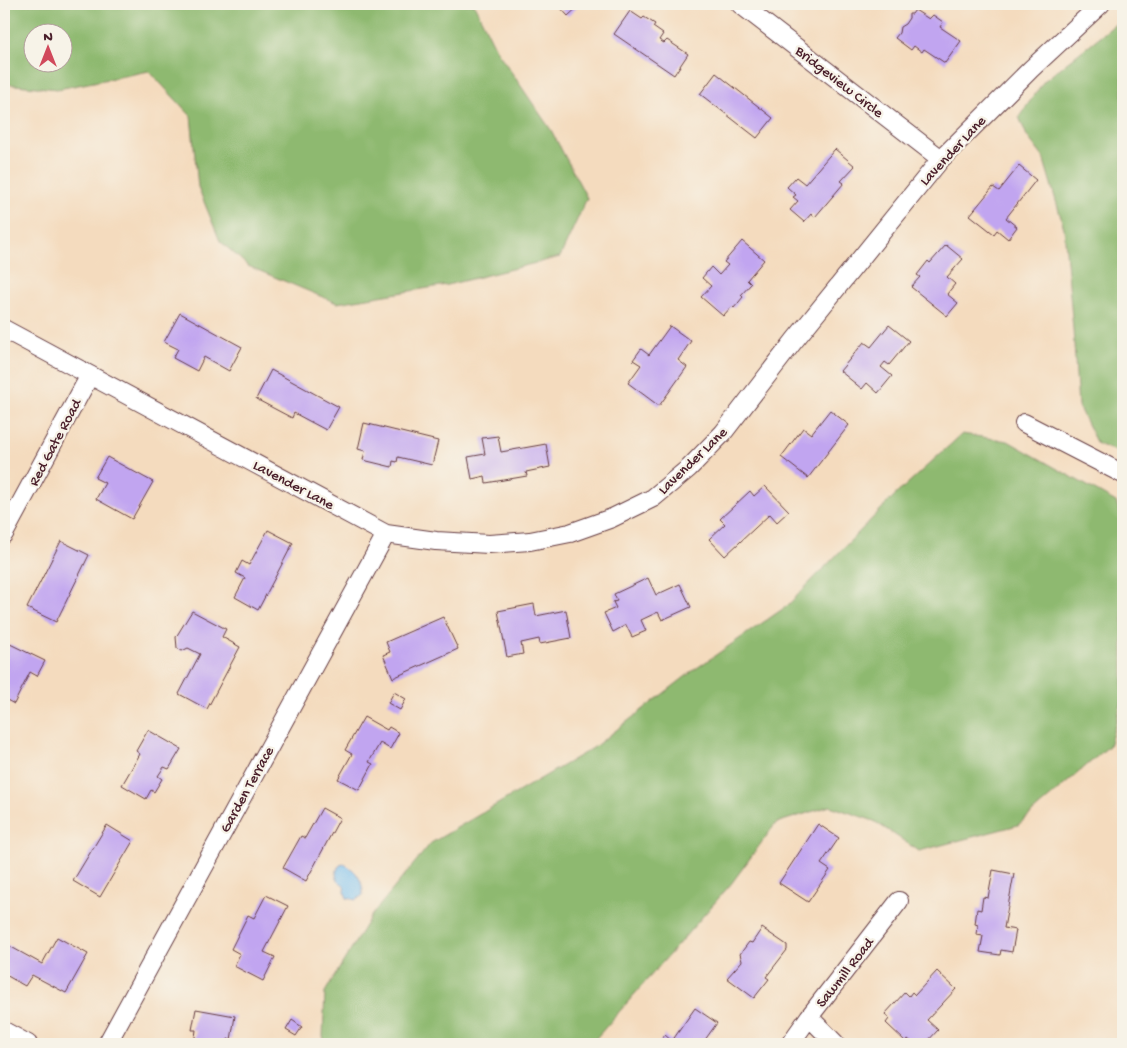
<svg xmlns="http://www.w3.org/2000/svg" width="1127" height="1048" font-family="'Gochi Hand',sans-serif">
	<style>
		.forest { fill: #8eb970; stroke: #6c6c4e; fill-rule: evenodd }
		.water { fill: #78bff0; stroke: #616f8e }
		.building { fill: #c1a5f0 }
		.lines { fill: none; stroke-linecap: round; stroke-linejoin: round }
		.minor-casing { stroke: #643b41; stroke-width: 20 }
		.minor { stroke: #fff; stroke-width: 18 }
		.labels { text-anchor: middle; stroke-width: 4.5; stroke-linejoin: round; paint-order: stroke }
		.street-label { font-size: 15px; fill: #4a1f2b; stroke: #f7f3e8 }
	</style>
	<rect width="100%" height="100%" fill="#f7f3e8"/>
	<filter id="ink" filterUnits="userSpaceOnUse"><feTurbulence type="fractalNoise" baseFrequency=".02" numOctaves="2"/><feDisplacementMap in="SourceGraphic" scale="10" xChannelSelector="R" yChannelSelector="G"/><feConvolveMatrix kernelMatrix="1 2 1 2 8 2 1 2 1" color-interpolation-filters="sRGB"/></filter>
	<filter id="wash" filterUnits="userSpaceOnUse"><feTurbulence type="fractalNoise" baseFrequency=".0096" numOctaves="4" result="noise"/><feDisplacementMap in="SourceGraphic" scale="20" xChannelSelector="R" yChannelSelector="G"/><feGaussianBlur stdDeviation="1.12" result="paint"/><feColorMatrix in="noise" values="0 0 0 0 0 0 0 0 0 0 0 0 0 0 0 0 0 1.4 0 .05"/><feComposite in="paint" operator="in"/></filter>
	<g filter="url(#wash)">
		<rect width="100%" height="100%" fill="#f4dbbe"/>
		<path class="forest" d="M4,4H474L497,51L551,130L587,198L560,257L447,285L337,303L248,266L220,241L198,187L191,116L149,71L58,89L4,84ZM32,32H62V62H32Z
			M1123,18V454L1097,444L1078,406L1073,329L1064,228L1043,157L1027,136L1019,117L1044,81Z
			M962,434L1008,441L1116,502L1123,520V698L1109,746L1018,825L919,851L874,821L830,806L776,823L731,884L591,1044H325L323,1036L325,992L371,916L431,843L593,748L694,670L787,606L894,496Z"/>
		<path class="water" d="M344,864C357,870 363,881 363,895L356,900L347,898C345,894 345,890 344,886C341,881 341,885 338,880C334,875 337,869 340,865Z"/>
		<g id="blocks">
			<path class="building" d="M557,4H581L568,16Z
				M915,10L929,19L933,15L943,22L940,27L961,41L945,63L924,49L922,52L914,46L911,50L895,38L899,33L900,27L905,24L909,18V14H912Z
				M630,11L642,19L644,17L655,24L653,27L663,34L659,40L664,43L667,40L688,54L674,75L614,34Z
				M716,73L773,118L757,138L700,94Z
				M835,149L855,166L841,181L844,183L815,217L811,214L804,222L790,210L798,201L793,197L796,195L787,187L796,177L805,184Z
				M1019,166L1036,180L1006,218L1017,227L1008,239L997,230L994,234L970,215L993,187L999,191Z
				M742,241L764,260L747,280L751,284L741,295L743,297L734,308L732,306L723,316L701,297L711,286L702,278L711,267L719,275L728,265L724,262Z
				M946,245L963,259L947,277L955,284L947,294L958,303L947,316L911,287L920,277L917,275L928,261L930,263Z
				M180,313L242,347L229,371L204,357L197,371L173,358L178,349L164,342Z
				M889,325L909,341L889,365L885,362L881,367L892,376L878,393L867,383L862,389L840,371L864,342L871,347Z
				M670,326L691,341L678,360L687,367L659,406L628,383L641,365L633,360L641,349L649,355Z
				M271,370L339,407L326,430L294,413L292,418L256,399Z
				M830,410L849,425L808,478L781,457L803,428L811,434Z
				M364,423L438,441L432,465L398,457L397,462L393,461L392,467L363,460L365,451L358,449Z
				M498,436L501,452L546,444L550,467L526,472L527,476L486,483L485,476L472,479L468,457L485,454L482,438Z
				M107,457L153,482L132,519L96,499L105,483L95,478Z
				M765,486L789,511L777,522L770,514L725,556L709,539L725,524L720,519L750,491L754,496Z
				M268,530L293,543L258,610L235,597L245,578L236,573L242,561L249,565Z
				M61,541L89,555L56,622L27,608Z
				M648,578L656,595L680,584L691,607L662,620L658,612L641,620L646,631L632,637L626,625L613,632L604,613L616,608L613,602L617,601L614,594Z
				M534,604L536,616L566,610L571,638L540,644L539,639L521,643L523,654L507,657L498,611Z
				M192,611L226,629L222,637L240,647L207,709L179,694L200,654L188,648L182,651L177,648L176,637Z
				M443,617L458,649L393,678L383,655L390,652L386,642Z
				M10,644L45,661L37,676L30,672L14,704L7,700L4,708V656Z
				M394,692L406,699L400,710L388,703Z
				M364,717L387,730L389,727L399,733L390,749L380,743L369,762L373,764L359,790L338,779L352,754L345,750Z
				M148,730L181,749L169,769L164,767L158,776L162,779L154,792L151,790L146,799L122,785L140,754L136,751Z
				M322,808L340,818L306,881L283,868L301,836L305,838Z
				M818,824L839,838L821,864L830,870L808,902L779,883Z
				M107,825L133,841L100,897L73,881Z
				M993,870L1014,874L1004,928L1016,930L1012,952L1001,950L1000,955L980,952L983,936L977,935L978,925L975,924L977,909L981,910L983,897L988,898Z
				M266,895L288,906L264,952L275,957L263,981L234,966L240,954L231,949L248,915L254,918Z
				M762,928L787,945V950L766,977L769,979L754,998L727,978L742,961L740,954L749,942L752,943Z
				M57,937L88,954L66,993L32,975L25,986L4,974V943L42,964Z
				M937,971L956,989L927,1020L938,1030L925,1044H914L908,1039L906,1042L886,1023L889,1019L885,1014L905,992L909,996L912,992L915,995Z
				M695,1008L717,1023L702,1044H658L665,1035L672,1041Z
				M196,1009L235,1016L231,1040L228,1039L227,1044H194L196,1030H192Z
				M292,1020L302,1027L296,1036L286,1030Z"/>
		</g>
	</g>
	<g filter="url(#ink)">
		<use href="#blocks" fill-opacity="0" stroke="#643b41" stroke-width="1"/>
		<g class="lines">
			<g class="minor-casing">
				<path id="minor" d="M740,4L941,159
					M4,329L386,534L436,541L489,544L530,541L570,533L612,518L653,498L689,468L723,433L794,341L941,159L1031,69L1101,4
					M1024,423L1123,474
					M4,534L90,375
					M809,1017L836,1044
					M4,1031L28,1044
					M107,1044L386,534
					M790,1044L809,1017L899,901"/>
			</g>
			<use href="#minor" class="minor"/>
		</g>
	</g>
	<g class="labels">
		<g class="street-label">
			<text transform="translate(840 81) rotate(38)" y="5">Bridgeview Circle</text>
			<text transform="translate(952 150) rotate(-47)" y="5">Lavender Lane</text>
			<text transform="translate(54 442) rotate(-62)" y="5">Red Gate Road</text>
			<text transform="translate(692 460) rotate(-44)" y="5">Lavender Lane</text>
			<text transform="translate(294 484) rotate(28)" y="5">Lavender Lane</text>
			<text transform="translate(246 789) rotate(-61)" y="5">Garden Terrace</text>
			<text transform="translate(844 972) rotate(-52)" y="5">Sawmill Road</text>
		</g>
	</g>
	<rect width="1127" height="1048" fill="none" stroke="#f7f3e8" stroke-width="20"/>
	<g transform="translate(48 48)"><circle r="24" fill="#f7f3e8" stroke="#b29e9c"/>
	<path d="M0-4L9 19L0 12L-9 19Z" fill="#d1495b"/>
	<text y="-8" font-size="14" font-weight="bold" text-anchor="middle" fill="#4a1f2b">N</text>
	</g>
</svg>
